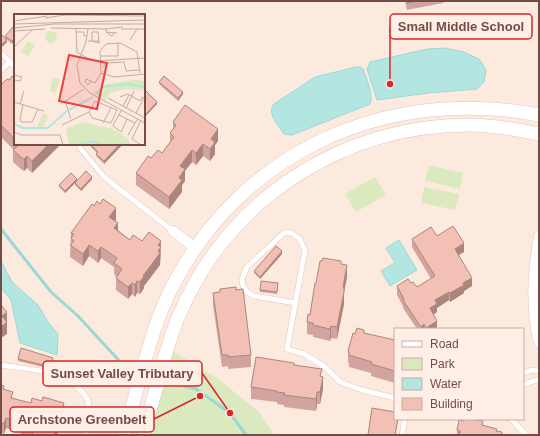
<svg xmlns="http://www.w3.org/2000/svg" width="540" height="436" font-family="Arial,sans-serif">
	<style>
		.green { fill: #dbeabe }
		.water { fill: #b4e6e1; stroke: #9ad9d3 }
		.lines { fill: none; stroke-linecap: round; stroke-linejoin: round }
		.stream { stroke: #9ad9d3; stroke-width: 3 }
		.service-casing { stroke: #e3c6be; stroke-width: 6 }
		.minor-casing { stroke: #e3c6be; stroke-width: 11 }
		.tertiary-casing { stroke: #e3c6be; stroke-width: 14 }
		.service { stroke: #fff; stroke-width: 5 }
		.minor { stroke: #fff; stroke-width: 10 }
		.tertiary { stroke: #fff; stroke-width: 13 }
		.wall { fill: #d1a59d }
		.shaded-wall { fill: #aa867f }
		.building { fill: #f3c0b6; stroke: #aa867f }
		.inset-river { fill: none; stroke: #b4e6e1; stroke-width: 2 }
		.inset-road { fill: none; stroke: #c6aba2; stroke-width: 1 }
		.view { fill: #ec4043; fill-opacity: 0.15; stroke: #ec4043; stroke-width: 2 }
		.inset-edge { fill: none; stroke: #744c46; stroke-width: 2 }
		.leader { fill: none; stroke: #d62828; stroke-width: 1.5 }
		.callout-dot { fill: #d62828; stroke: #ffefe6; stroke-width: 1.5 }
		.callout { fill: #ffefe6; stroke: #d62828; stroke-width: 1.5 }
		.callout-label { font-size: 13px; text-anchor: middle; font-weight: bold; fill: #744c46 }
	</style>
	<rect width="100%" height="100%" fill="#fdeadf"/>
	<path class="green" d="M429,165L463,173L460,189L425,181Z
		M375,177L386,195L356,212L345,194Z
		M424,187L459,194L455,210L421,203Z
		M173,351L220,380L260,413L274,435H148Z"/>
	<path class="water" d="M445,48L464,52L479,59L486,70L484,82L477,89L428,93L377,100L367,69L370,62L427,49Z
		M356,67H360L363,69C366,77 374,97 370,104L292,135L284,134C279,126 266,113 274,104L315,77Z
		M399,240L417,270L390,286L381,271L395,263L386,248Z
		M1,261L12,282L38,305L48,322L58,334L57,355L20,343L11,300L1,288Z"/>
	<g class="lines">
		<path class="stream" d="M1,229L51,292L78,316L125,367
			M176,384L196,389L230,413L246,435"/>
		<g class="service-casing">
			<path id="service" d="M1,53L15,67
				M1,70L10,62
				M79,144L80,148L104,177L173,231
				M296,303L254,296L247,292L243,286L242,279L247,267L285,232L291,233L299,238L305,250L287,349L304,354L325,367L340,382L362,390L395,398
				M1,365C28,370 66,369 84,394C85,396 88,399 88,401C91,413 88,424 85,435
				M523,373L532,370L539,371
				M523,385L539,379
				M511,419L526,435
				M402,435L405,419"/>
		</g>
		<g class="minor-casing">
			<path id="minor" d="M173,231L195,248
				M539,236C533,272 530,307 539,343"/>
		</g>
		<g class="tertiary-casing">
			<path id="tertiary" d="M124,435C130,414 136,392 142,371C150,343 158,315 171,289C241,150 388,86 539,115
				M143,435C150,409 158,383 165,356C170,341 174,325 181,311C231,197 343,126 467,125C491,125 515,129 539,134"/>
		</g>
		<use href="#service" class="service"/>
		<use href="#minor" class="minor"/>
		<use href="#tertiary" class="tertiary"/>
	</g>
	<path class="wall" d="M405,1H445L443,3L407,10Z
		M15,25V40L12,44L5,38V36Z
		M15,79V144H61L32,173L27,168L24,171L22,170L13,162V150H14L1,137V85L9,80Z
		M159,82L183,94L178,101L159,84Z
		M173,122L218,141L215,145V154L210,161L203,156L196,165L192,162L185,171V181L182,185V192L169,209L136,185V173L162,153L170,143V133L173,129Z
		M91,144H123L104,164L96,156L97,153L91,147Z
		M92,179L81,191L75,185V183L65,193L59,187V185L77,180Z
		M116,220L114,221L118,230L130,240L142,241L161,253L160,265L144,286V288L140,294L137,293L135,297L132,294L128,299L116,290V278L117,277L114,274V267L101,258L98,263L89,256L83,266L70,257L71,233Z
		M437,236L464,252L459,255L472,286L464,291V293L450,302L449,300L437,308V312L433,315L437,329H417L403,308V306L397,295V286L411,283L417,287L431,279L412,247V239Z
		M282,254L260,279L254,273V271Z
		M341,264L347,277L344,292V304L337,339L331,338L330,341L313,337V335L307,334V322L310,315L316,283Z
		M278,286L277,294L260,292V290Z
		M220,289L251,355V367L228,369V366L222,367L213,305V293L220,292Z
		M364,333L395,340V383L371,376V373L349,367V363H348V351L355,334Z
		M18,359L53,360L51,369L18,361Z
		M294,365L322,377L323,389L320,404H317L316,411L284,407V405L277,404V402L251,399V387Z
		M1,385L4,390L13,398L64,414L57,435H21V433L6,428L4,434L2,433V435L1,434Z
		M483,425L497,431L502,435H457V430Z"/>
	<path class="shaded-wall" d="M15,38V40L12,44V41Z
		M7,40V42L1,48V45Z
		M183,92V94L178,101V98Z
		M157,102V104L144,118V116Z
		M218,129V141L215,145V154L210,161V149L211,139Z
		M49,144H61L32,173V161Z
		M120,144H123L104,164V161Z
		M203,144V156L196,165V153Z
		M192,150V162L185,171V181L182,185V192L169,209V197L180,166Z
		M27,156V168L24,171V159Z
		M92,177V179L81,191V189Z
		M77,179V181L65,193V191Z
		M116,208V220L109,229V217Z
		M118,223V235L114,228Z
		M161,241L160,265L144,286V288L140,294V282L158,245Z
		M464,243V252L455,257V249Z
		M89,245V256L83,266V254Z
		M101,247V258L98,263V251Z
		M282,251V254L260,279V277Z
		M347,265V277L344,292V304L337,339V327L343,287Z
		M472,278V286L464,291V293L450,302V293L463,283Z
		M137,281V293L135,297V285Z
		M132,283V294L128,299V287Z
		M449,292V300L437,308V312L430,317V308L435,300Z
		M7,312V334L1,338V327L2,316Z
		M437,321V329H426V328Z
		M424,324V329H421V327Z
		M331,326V338L330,341V329Z
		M323,377V389L320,404V392Z
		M317,392V404L316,411V399Z
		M64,403V414L57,435H54Z
		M6,418V428L4,434V424Z"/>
	<path class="building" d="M406,1H419L407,3Z
		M15,25V38L12,41L5,36Z
		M1,34L7,40L1,45Z
		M12,76L15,79V139L1,125V85L7,79L9,80Z
		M164,76L183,92L178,98L159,82Z
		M144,89L157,102L144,116Z
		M185,105L218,129L211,139L215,142L210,149L203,144L196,153L192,150L180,166L185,169L179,178L182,180L169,197L136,173L148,156L151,158L158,150L162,153L174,137L170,133L176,125L173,122Z
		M20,144H49L32,161L27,156L24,159L22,158L13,150Z
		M91,144H120L104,161L96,154L98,152L91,145Z
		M86,171L92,177L81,189L75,183Z
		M71,173L77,179L65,191L59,185Z
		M103,199L116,208L109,217L118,223L114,228L123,235L130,240L133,235L142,241L149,232L161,241L158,245L161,247L158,251L160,253L143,276H144L140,282L137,281L135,285L132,283L128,287L116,278L122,269L114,263L117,258L101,247L98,251L89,245L83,254L70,245L74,241L71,238L74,234L71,233L92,204L94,206L97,201L100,204Z
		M453,226L464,243L455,249L472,278L463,283L464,285L450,293L449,292L435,300L437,304L430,308L437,321L426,328L424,324L421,327L403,300L404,299L397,286L408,279L411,283L413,282L417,287L435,276L412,239L431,227L437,236Z
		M276,246L282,251L260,277L254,271Z
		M323,258L341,261V264L347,265L343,287L344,288V292L337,327L331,326L330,329L313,325V323L307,322L308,314L310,315L315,283H316L320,261H322Z
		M261,281L278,283L277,292L260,290Z
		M236,287V290L243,289L251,355L228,357V355H222L213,293L220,292V289Z
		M1,305L7,312L2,316L7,322L1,327Z
		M357,328L364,330V333L395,340V371L371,364L372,362L349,355V352L348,351L353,333L355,334Z
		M21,348L53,358L51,367L18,359Z
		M256,357L294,363V365L322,369L320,376L323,377L320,392H317L316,399L284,395L285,393L277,392V391L251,387Z
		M1,385L4,386L3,389L13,392L11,398L31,403L32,398L42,401L43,397L64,403L54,435H32L33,433L21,430L23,423L6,418L4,424L2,423V424H1Z
		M372,408L395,412V419H398L395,435H368Z
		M465,419H472L483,421L482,425L497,429L496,431L502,432V435H459L460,431L457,430L459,420L464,421Z"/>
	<g transform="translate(14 14)">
		<rect width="131" height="131" fill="#fdeadf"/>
		<path d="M31 23a6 6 0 1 1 12 0a6 6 0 1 1-12 0ZM14,27L21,31L14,42L7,38ZM39,63L46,65L42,78L36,77ZM120,66L131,67V77L111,75L96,79L91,86L79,79L93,70ZM29,99L34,102L28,115H22ZM68,108L99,115L114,124L116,131H93L77,126L92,131H55L52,114Z" fill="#dbeabe"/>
		<path class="inset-river" d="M82,79L89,73L113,70L131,73M55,96L79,83M0,110L9,114H34L53,97M65,131L78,127L89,131"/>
		<path class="inset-road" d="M49,1L131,2M31,4L51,1M0,7L33,2M0,10L131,6M0,14L40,10H131M37,14L93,15M62,15L63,38L75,45L83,47L131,44M74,15L72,28L63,51L66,69L76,79L131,109M92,15V18L103,19M92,15L109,13M107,15H131M0,17L31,15M63,18H70V22H73M84,18H78V27L85,29V27M92,18L98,22L101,18M116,26L123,15M74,27H85L84,18M0,33L18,16M87,42H104V29M89,53L93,49L110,48L112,57L125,56M87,59L100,63L131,60M0,61L8,63L6,67L0,66M77,67L74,71L71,67L72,65L77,67L81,69L87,59L86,37L92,30L106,29L123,38L126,59M106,83L114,80L126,87L128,83L131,85M94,84L131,104M51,87L57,105M81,87L103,96L97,109L78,104L75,98ZM0,88L30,97M6,90L10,77M47,90L70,75M9,91L6,104L7,108H18L24,95M109,92L115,81M112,94L120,77M122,99L130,84M105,101L113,105L107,118L99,112V111L105,101L107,97H108V96M113,105L121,109L124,105M127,106L118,125L127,131M89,109L97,94M48,111L75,98M0,118L7,121H46L49,131M114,121L121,109"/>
		<path class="view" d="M55,41L93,49L83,95L45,87Z"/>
		<rect width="131" height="131" class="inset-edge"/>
	</g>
	<path class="leader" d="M390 84L390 26M230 413L202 373M200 396L154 419"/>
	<g class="callout-dot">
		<circle cx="390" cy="84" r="4"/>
		<circle cx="230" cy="413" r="4"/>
		<circle cx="200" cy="396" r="4"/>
	</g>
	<g class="callout">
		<rect x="390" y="14" width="142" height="25" rx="4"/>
		<rect x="43" y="361" width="159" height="25" rx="4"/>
		<rect x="10" y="407" width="144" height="25" rx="4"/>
	</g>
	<g class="callout-label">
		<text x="461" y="31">Small Middle School</text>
		<text x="122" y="378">Sunset Valley Tributary</text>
		<text x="82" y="424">Archstone Greenbelt</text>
	</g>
	<rect width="540" height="436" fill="none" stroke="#744c46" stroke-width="4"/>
	<rect x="394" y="328" width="130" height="92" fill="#ffefe6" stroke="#c7aea6"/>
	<rect x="402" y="341" width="20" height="6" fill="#ffffff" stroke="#c7aea6"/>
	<text x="430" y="348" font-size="12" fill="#744c46">Road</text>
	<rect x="402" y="358" width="20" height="12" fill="#dbeabe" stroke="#c7aea6"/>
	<text x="430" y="368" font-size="12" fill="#744c46">Park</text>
	<rect x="402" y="378" width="20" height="12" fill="#b4e6e1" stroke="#c7aea6"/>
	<text x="430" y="388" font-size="12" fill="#744c46">Water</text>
	<rect x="402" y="398" width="20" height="12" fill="#f3c0b6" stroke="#c7aea6"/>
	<text x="430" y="408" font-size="12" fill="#744c46">Building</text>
</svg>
